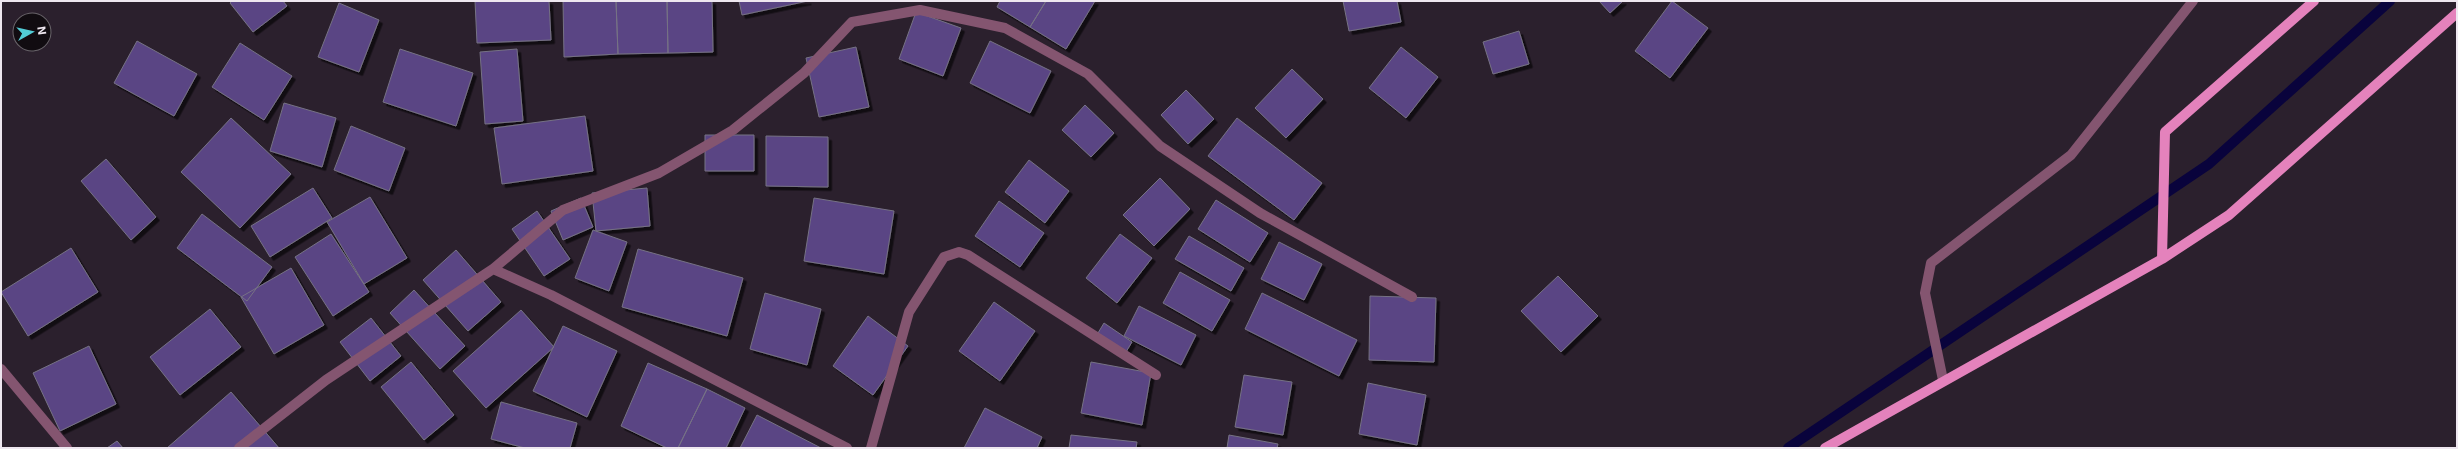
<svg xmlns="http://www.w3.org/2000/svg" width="2458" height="449" font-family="Inter,sans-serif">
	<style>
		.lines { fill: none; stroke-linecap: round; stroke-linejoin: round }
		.stream { stroke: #09033c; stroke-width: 10 }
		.building { fill: #5a4584; stroke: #767284; filter: url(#shadow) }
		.minor { stroke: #845570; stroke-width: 10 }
		.major { stroke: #e482bc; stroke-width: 10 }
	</style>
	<defs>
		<filter id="shadow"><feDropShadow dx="3.5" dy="3.5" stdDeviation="0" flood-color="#0009"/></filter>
	</defs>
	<rect width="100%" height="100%" fill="#2b202d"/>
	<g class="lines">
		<path class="stream" d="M1788,448L2209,164L2390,1"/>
	</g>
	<path class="building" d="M232,1H283L287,6L253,32L230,3Z
		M475,1H549L551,40L477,43Z
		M563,1H616L618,54L564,57Z
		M616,1H667L668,53L618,54Z
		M667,1H712L713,52L668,53Z
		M739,1H808L742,15Z
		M1000,1H1046L1030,27L997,7Z
		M1046,1H1095L1066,49L1030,27Z
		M1343,1H1397L1401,22L1349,31Z
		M1599,1H1623L1610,13Z
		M1672,1L1708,28L1670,78L1635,51Z
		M339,3L379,20L359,72L318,57Z
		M916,12L961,28L943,76L899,59Z
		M1519,31L1529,64L1493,74L1483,42Z
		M137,41L197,74L174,116L114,83Z
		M990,41L1051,71L1030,113L970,83Z
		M240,43L292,76L264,120L212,87Z
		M856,47L869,107L819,117L806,58Z
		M1401,47L1438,77L1406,118L1369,88Z
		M400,49L473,73L456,126L383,102Z
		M517,49L523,121L485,124L480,52Z
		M1292,69L1323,99L1286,138L1255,108Z
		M1186,90L1214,119L1188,144L1161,115Z
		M284,103L336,118L322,167L270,151Z
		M1085,105L1114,133L1091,157L1062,130Z
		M585,116L593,171L502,184L494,128Z
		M231,118L291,174L240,228L181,172Z
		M1237,118L1322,183L1294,220L1208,156Z
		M351,126L405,148L389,191L334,170Z
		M705,135H754V171H705Z
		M766,136L828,137V187L766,186Z
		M106,159L156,217L131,240L81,181Z
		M1029,160L1069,191L1045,223L1005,192Z
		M1160,178L1190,209L1154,246L1123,215Z
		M313,188L332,218L270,257L251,226Z
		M647,188L650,226L596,231L592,193Z
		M370,197L407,258L364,284L327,222Z
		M581,198L593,227L563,240L551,211Z
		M814,198L894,211L884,274L804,261Z
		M1216,200L1268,233L1250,262L1198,229Z
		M999,201L1044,233L1020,267L975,236Z
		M537,211L570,259L544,276L512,229Z
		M202,214L272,267L247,301L177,248Z
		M593,230L627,242L609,291L575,278Z
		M331,234L369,292L333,316L295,257Z
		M1120,234L1152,258L1117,303L1086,278Z
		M1189,236L1244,268L1231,291L1175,259Z
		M1279,242L1322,264L1304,300L1261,279Z
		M71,248L98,292L28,336L1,292Z
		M638,249L743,278L727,336L622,307Z
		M456,250L501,302L468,331L423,280Z
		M291,268L324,325L274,354L241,297Z
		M1180,272L1230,300L1212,331L1163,303Z
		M1558,276L1598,316L1561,352L1521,311Z
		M414,290L465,346L440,369L390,313Z
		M765,293L821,309L807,365L750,349Z
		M1262,293L1357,340L1339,376L1245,329Z
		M1370,296L1436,298L1434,362L1369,360Z
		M994,302L1035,331L1000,381L959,351Z
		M1139,306L1196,335L1181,365L1124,336Z
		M210,309L241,347L180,395L150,357Z
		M521,310L554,347L486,408L453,371Z
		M868,316L908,346L873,395L833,366Z
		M371,318L401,356L370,381L340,342Z
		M1104,323L1132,342L1123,357L1095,338Z
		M563,326L617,351L587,417L533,391Z
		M89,346L116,404L60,431L33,373Z
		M411,362L454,415L424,440L381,387Z
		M1091,362L1151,373L1142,425L1081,413Z
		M648,363L707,389L678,448H667L621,426Z
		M1244,375L1292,382L1283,435L1235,427Z
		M1368,383L1426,395L1417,445L1359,434Z
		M707,389L745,408L726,448H678Z
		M231,392L279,448H167Z
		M501,402L577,423L570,448H525L491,439Z
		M985,408L1042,437L1037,448H964Z
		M757,415L821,448H740Z
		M1071,435L1137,442L1136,448H1069Z
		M1229,435L1278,444L1277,448H1227Z
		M117,441L123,448H107Z"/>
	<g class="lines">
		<path class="minor" d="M493,269L551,295L847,448
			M1,369L67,448
			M1943,380L1925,293L1931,263L2071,155L2193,1
			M239,448L326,380L493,269L563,210L659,173L733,130L804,73L852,22L920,10L1005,28L1088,74L1160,146L1260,213L1412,297
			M871,448L909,312L944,257L959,252L968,255L1156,375"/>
		<path class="major" d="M2162,259L2165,132L2314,1
			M1825,448L2162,259L2229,215L2457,13"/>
	</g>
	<rect width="2458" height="449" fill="none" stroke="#eee7f0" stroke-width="4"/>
	<g transform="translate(32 32) rotate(82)"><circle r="19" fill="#110c11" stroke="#69646a"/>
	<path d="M0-3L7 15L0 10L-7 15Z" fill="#52ccd6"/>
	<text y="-6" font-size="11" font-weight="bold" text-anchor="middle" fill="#eee7f0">N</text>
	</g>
</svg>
